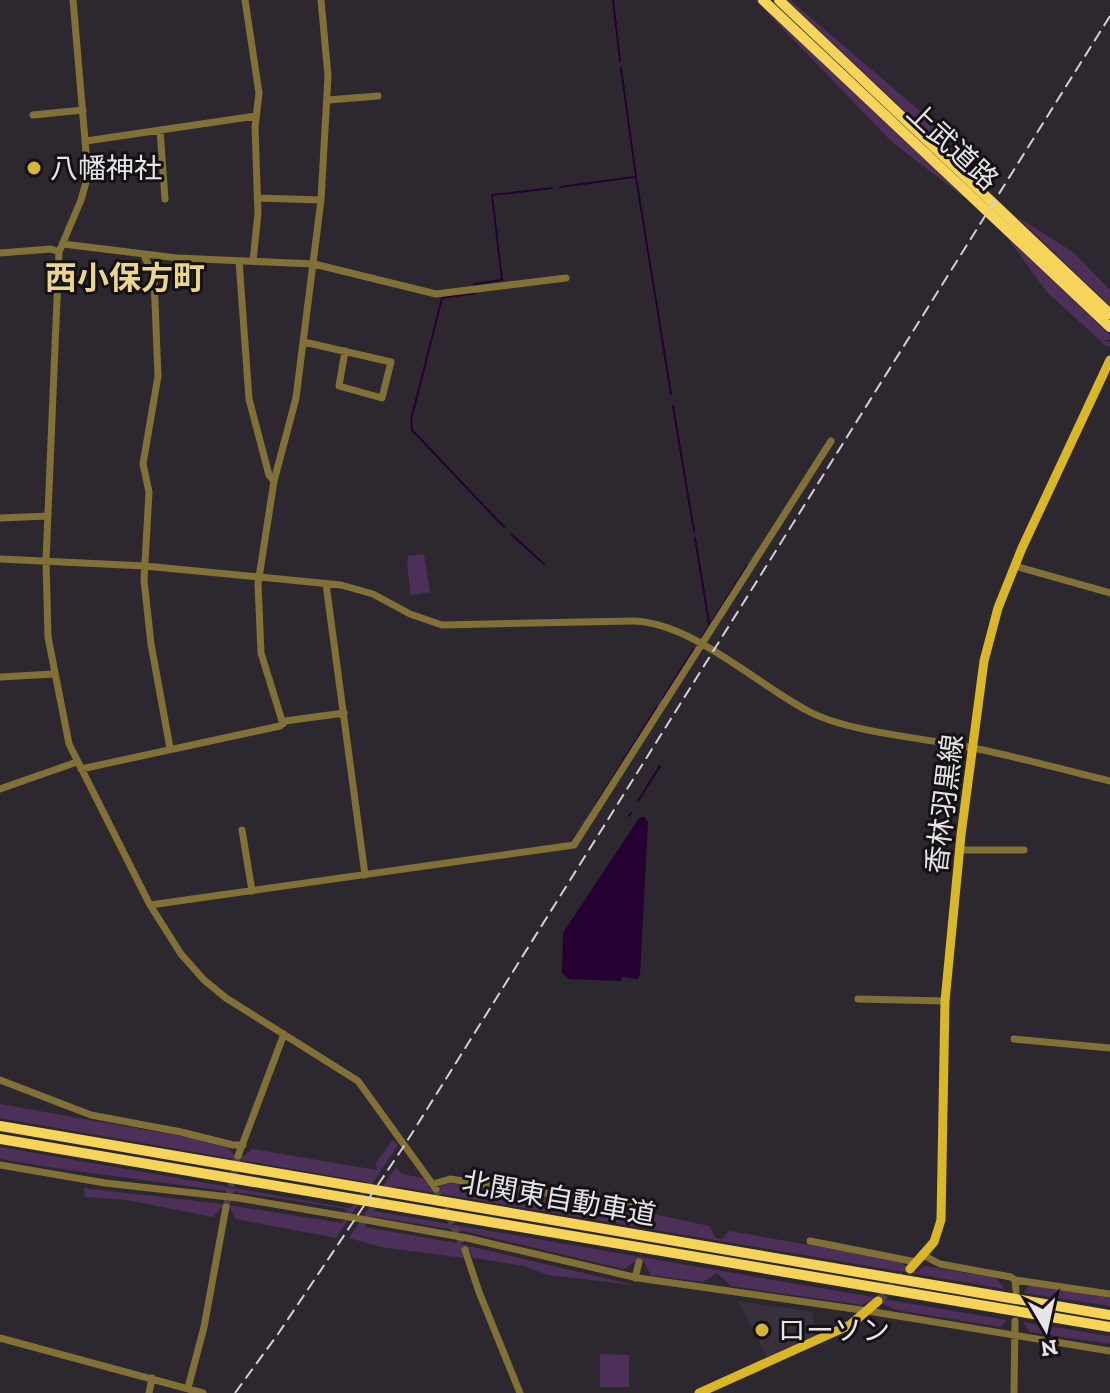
<svg xmlns="http://www.w3.org/2000/svg" width="1110" height="1393" font-family="'Zilla Slab','Noto Sans JP',serif">
	<style>
		.built { fill: #39303d }
		.green { fill: #4c3059 }
		.water { fill: #250032 }
		.lines { fill: none; stroke-linecap: round; stroke-linejoin: round }
		.stream { stroke: #250032; stroke-width: 2 }
		.minor-tunnel { stroke: #49444b; stroke-width: 7; stroke-dasharray: 7 3.5; stroke-linecap: butt }
		.major-tunnel { stroke: #49444b; stroke-width: 9; stroke-dasharray: 9 4.5; stroke-linecap: butt }
		.minor { stroke: #827136; stroke-width: 7 }
		.major { stroke: #dab724; stroke-width: 9 }
		.highway { stroke: #f5d459; stroke-width: 10 }
		.rail { stroke: #d3d0d4; stroke-width: 2; stroke-dasharray: 12 6; stroke-linecap: butt }
		.poi-dot { fill: #d6b534; stroke: #141215; stroke-width: 3 }
		.labels { text-anchor: middle; stroke-width: 6; stroke-linejoin: round; paint-order: stroke }
		.street-label { font-size: 28px; fill: #e7e4e8; stroke: #141215 }
		.poi-label { font-size: 28px; fill: #e7e4e8; stroke: #141215; text-anchor: start }
		.quarter-label { font-size: 32px; font-weight: bold; fill: #ebd588; stroke: #141215 }
	</style>
	<rect width="100%" height="100%" fill="#2d282f"/>
	<path class="built" d="M738,1301L812,1312L817,1336L767,1357Z"/>
	<path class="green" d="M755,0H757L965,198L892,142Z
		M787,0H790L926,116L976,178Z
		M1016,216L1073,252L1110,290V306Z
		M1006,236L1110,335V339L1103,341L1110,342V346H1106L1047,292Z
		M424,554L430,592L411,595L407,563L408,556Z
		M0,1104L203,1140L229,1149L234,1155L242,1157L253,1149L377,1170L376,1162L393,1140L398,1145L336,1238L236,1219L230,1208L222,1207L213,1217L127,1200L85,1197L84,1188L222,1204L342,1223L349,1213L345,1209C231,1189 115,1179 0,1159V1147L348,1208L352,1207L367,1182L0,1118Z
		M396,1167L402,1174L423,1178L432,1190L441,1189L440,1186L449,1183L629,1210L637,1222L645,1223L654,1214L709,1226L716,1238L722,1239L729,1231L901,1261L906,1267L917,1272L925,1266L996,1278L1005,1289L400,1187H389L374,1211L1006,1320L1005,1322L1000,1327L897,1310L874,1300L862,1305L731,1286L717,1273L703,1282L651,1275L644,1262L636,1261L624,1269L468,1232L370,1216L365,1227L456,1243L634,1285L548,1275L524,1266L473,1258L470,1250L461,1251L464,1258L381,1247L349,1238Z
		M1030,1284L1110,1298V1306L1024,1293Z
		M1023,1322L1110,1336V1344L1030,1332Z
		M600,1354L629,1355V1387H600Z"/>
	<path class="water" d="M644,817L648,822L640,975L638,979L622,977L621,981L569,979L562,973L563,933L639,818Z"/>
	<g class="lines">
		<path class="stream" d="M613,0L620,61
			M621,68L636,177L671,394
			M560,187L634,177
			M474,284L502,280L492,195L552,188
			M475,293L442,298L411,420L412,430L504,527
			M673,406L694,531
			M511,534L544,564
			M695,538L709,623
			M703,636L747,566
			M663,698L694,649
			M638,801L660,766
			M595,806L657,707
			M629,816L631,813
			M644,1222L653,1214"/>
		<path class="minor-tunnel" d="M436,1189L465,1250
			M226,1207L238,1156"/>
		<path class="major-tunnel" d="M878,1301L910,1269"/>
		<path class="minor" d="M73,0L88,175L81,200L59,252L46,561L48,637L69,744L150,905L181,954L204,980L226,998L358,1081L436,1189
			M245,0L259,93L255,127L258,213L253,261
			M328,100L378,96
			M33,115L83,110
			M160,130L165,199
			M86,141L256,116
			M257,198L321,200
			M63,244L177,258L314,264L436,294L566,278
			M0,253L51,249L59,252
			M144,255L154,278L158,376L143,464L149,492L144,580L151,644L170,748
			M239,261L249,399L269,475L274,481
			M304,342L391,362L382,398L339,386L345,351
			M0,518L48,516
			M0,559L145,566L341,585L373,594L410,614L442,625L631,621C691,621 756,684 808,711C847,732 922,738 968,747C1016,756 1063,770 1110,781
			M1015,566L1110,593
			M326,584L365,875
			M0,677L54,674
			M283,724L261,653L258,584L274,481L296,398L321,200L328,76L321,0
			M81,769L280,726L285,721L344,713
			M0,789L77,762
			M242,830L252,891
			M960,850H1024
			M150,905L574,845L831,441
			M858,999L945,1001
			M1014,1039L1110,1048
			M0,1080L91,1115L181,1132L233,1145H243
			M238,1156L284,1034
			M0,1165L105,1183L238,1198L344,1216L467,1238L638,1278L868,1311L1110,1351
			M433,1184L450,1179L626,1205L640,1209V1223
			M810,1241L916,1262
			M465,1250L479,1292L520,1393
			M923,1255L940,1264L1011,1277L1015,1280L1016,1291
			M635,1278L639,1262
			M1015,1280L1110,1294
			M0,1338L203,1393
			M188,1388L204,1327L226,1207
			M149,1393L152,1378
			M1014,1393L1015,1321"/>
		<path class="major" d="M910,1269L934,1242L941,1220L945,1001L961,835L984,661L998,608L1022,548L1110,360
			M699,1393L850,1325L878,1301"/>
		<path class="highway" d="M763,0L1110,327
			M779,0L1110,314
			M0,1126L1110,1315
			M0,1139L1110,1327"/>
		<path class="rail" d="M235,1393L278,1334L404,1146L1110,16"/>
	</g>
	<g class="poi-dot">
		<circle cx="34" cy="168" r="8"/>
		<circle cx="762" cy="1330" r="8"/>
	</g>
	<g class="labels">
		<g class="street-label">
			<text transform="translate(953 146) rotate(43)" y="10">上武道路</text>
			<text transform="translate(944 804) rotate(-83)" y="10">香林羽黒線</text>
			<text transform="translate(559 1198) rotate(10)" y="10">北関東自動車道</text>
		</g>
		<g class="poi-label">
			<text x="50" y="178">八幡神社</text>
			<text x="778" y="1340">ローソン</text>
		</g>
		<g class="quarter-label">
			<text x="125" y="289">西小保方町</text>
		</g>
	</g>
	<g transform="translate(1046 1329) rotate(171)" stroke="#141215" stroke-width="6" paint-order="stroke">
	<path d="M0-6L14 30L0 20L-14 30Z" fill="#e7e4e8"/>
	<text y="-12" font-size="22" font-weight="bold" text-anchor="middle" fill="#e7e4e8">N</text>
	</g>
</svg>
